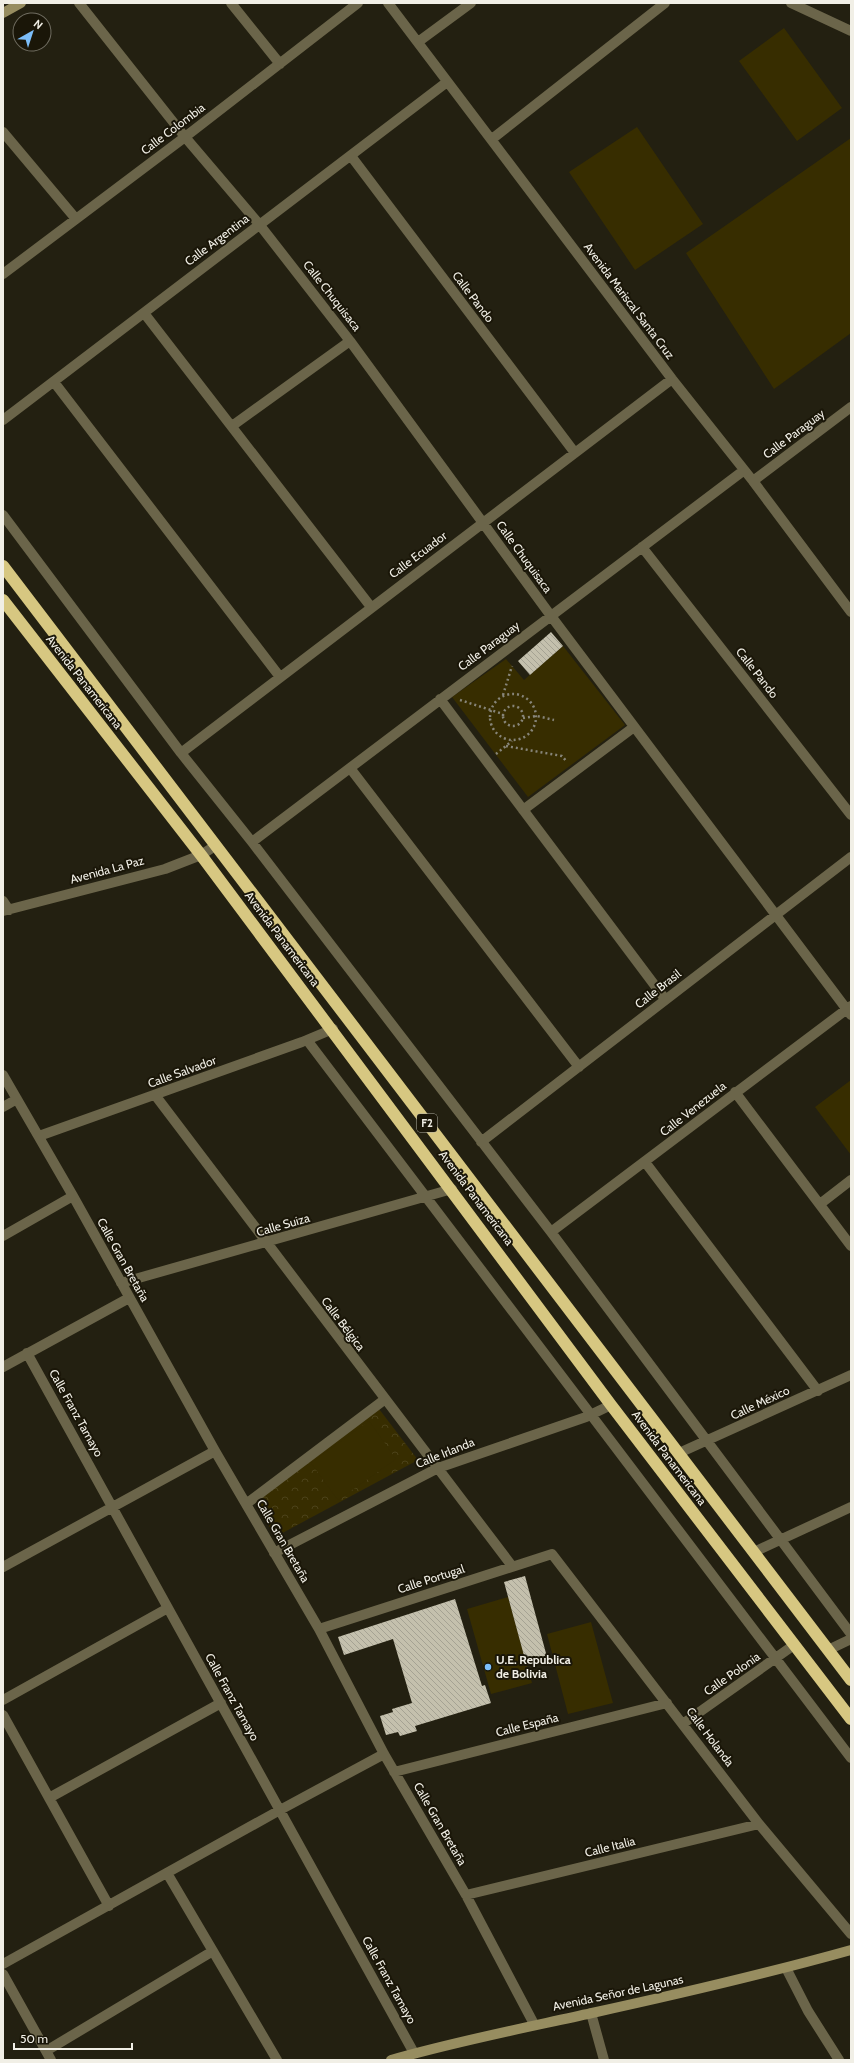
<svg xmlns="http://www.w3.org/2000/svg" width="854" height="2063" font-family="Cabin,sans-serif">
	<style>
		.park { fill: url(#park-crowns) }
		.garden { fill: #372d00 }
		.building { fill: url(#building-back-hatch) }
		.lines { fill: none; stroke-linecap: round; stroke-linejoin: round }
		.path { stroke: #878579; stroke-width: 2.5; stroke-dasharray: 2 3; stroke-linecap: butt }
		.street { stroke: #6b654a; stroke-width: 10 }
		.secondary { stroke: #978d60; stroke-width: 10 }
		.highway { stroke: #d7c781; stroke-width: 12 }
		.poi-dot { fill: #7cbef9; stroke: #1a1608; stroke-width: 1.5 }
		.labels { text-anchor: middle; stroke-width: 4; stroke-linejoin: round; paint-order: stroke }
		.shield { fill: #1a1608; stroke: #b0aea3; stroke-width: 1 }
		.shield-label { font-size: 11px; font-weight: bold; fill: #f1efe6 }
		.street-label { font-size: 12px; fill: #f1efe6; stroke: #1a1608 }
		.poi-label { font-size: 12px; font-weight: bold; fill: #f1efe6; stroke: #1a1608; text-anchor: start }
	</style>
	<defs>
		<pattern id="park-crowns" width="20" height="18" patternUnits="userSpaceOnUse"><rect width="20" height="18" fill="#372d00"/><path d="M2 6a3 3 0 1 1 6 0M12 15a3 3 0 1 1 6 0" fill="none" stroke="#4b4219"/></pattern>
		<pattern id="building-back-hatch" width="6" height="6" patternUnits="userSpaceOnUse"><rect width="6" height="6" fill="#c4c0ad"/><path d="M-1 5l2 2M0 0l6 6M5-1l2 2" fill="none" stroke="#a5a293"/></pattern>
	</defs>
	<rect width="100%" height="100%" fill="#232011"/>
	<path class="park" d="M379,1409L418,1460L275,1537L256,1502Z"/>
	<path class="garden" d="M784,28L842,108L797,141L739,61Z
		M637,127L703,224L635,270L569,172Z
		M851,138V333L774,389L686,253Z
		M563,646L625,725L528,797L452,697L506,659L524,680Z
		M851,1080V1155L815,1107Z
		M369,1421L396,1459L338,1500L311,1463Z
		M508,1597L532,1683L491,1694L467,1609Z
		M591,1622L613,1703L568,1714L547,1634Z"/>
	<path class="building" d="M551,632L563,646L530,675L518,661Z
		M525,1576L547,1657L526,1663L504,1582Z
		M455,1599L482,1686L485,1685L491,1703L415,1726L417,1731L400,1736L398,1732L386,1735L380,1716L393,1712L392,1709L412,1703L393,1639L344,1655L338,1637Z"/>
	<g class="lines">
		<path class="path" d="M490 717a23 23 0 1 1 46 0a23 23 0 1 1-46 0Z
			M503,695L512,666
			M460,700L503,714
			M503 716a10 10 0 1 1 20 0a10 10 0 1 1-20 0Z
			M523,718L537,716L554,720
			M506,746L562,756L567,762
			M496,754L512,741"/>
		<path class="street" d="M79,3L185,137L259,224L350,341L551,616L851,1015
			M231,3L280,64
			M388,3L672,379L753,481L851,612
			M791,3L851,31
			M418,42L471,3
			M3,132L76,219
			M492,139L665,3
			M351,156L575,453
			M3,274L185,137L358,3
			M144,313L371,607
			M54,382L280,677
			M3,420L447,82
			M232,426L350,341
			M753,481L851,407
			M3,515L181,753L252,842L551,1232L851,1634
			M642,547L851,815
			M440,699L665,999
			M181,753L672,379
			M350,768L579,1067
			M523,810L634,727
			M252,842L743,471
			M3,901L9,910
			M3,911L165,869L201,855L215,846
			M307,1040L851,1758
			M3,1075L73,1196L215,1451L319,1629L384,1754L466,1895L534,2024
			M735,1092L851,1246
			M155,1095L512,1566
			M3,1107L17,1099
			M39,1136L302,1042L333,1029
			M481,1142L851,857
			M645,1162L818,1391
			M820,1204L851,1180
			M551,1232L851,1006
			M3,1236L73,1196
			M121,1283L452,1189
			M27,1353L414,2053
			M3,1367L129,1298
			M679,1453L851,1375
			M246,1504L384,1400
			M754,1552L851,1507
			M274,1553L438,1468L586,1417L611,1405
			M3,1567L215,1451
			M319,1629L552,1554L759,1824L851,1934
			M828,1650L851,1639
			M3,1700L168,1608
			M3,1715L109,1906
			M684,1723L794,1645
			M394,1772L667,1703
			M49,1798L221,1703
			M167,1873L277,2060
			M466,1895L759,1824
			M3,1964L280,1810L384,1754
			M786,1968L808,2011L839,2060
			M3,1974L51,2060
			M591,2013L604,2060
			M46,2051L213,1951"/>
		<path class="secondary" d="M3,13L21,3
			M391,2060C457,2041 524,2028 592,2013C679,1994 765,1974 851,1950"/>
		<path class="highway" d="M3,566L851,1680
			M3,600L201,855L611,1405L851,1719"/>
	</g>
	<circle class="poi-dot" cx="488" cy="1667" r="4"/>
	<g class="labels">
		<rect class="shield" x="417" y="1114" width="20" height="18" rx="3"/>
		<g class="shield-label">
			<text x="427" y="1127">F2</text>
		</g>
		<g class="street-label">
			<text transform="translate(173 129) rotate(-37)" y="4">Calle Colombia</text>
			<text transform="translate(217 240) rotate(-37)" y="4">Calle Argentina</text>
			<text transform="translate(332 296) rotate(52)" y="4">Calle Chuquisaca</text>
			<text transform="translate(473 297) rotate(53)" y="4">Calle Pando</text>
			<text transform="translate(629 301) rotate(53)" y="4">Avenida Mariscal Santa Cruz</text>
			<text transform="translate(794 434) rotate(-37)" y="4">Calle Paraguay</text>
			<text transform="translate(418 555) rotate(-37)" y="4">Calle Ecuador</text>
			<text transform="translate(524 557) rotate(54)" y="4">Calle Chuquisaca</text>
			<text transform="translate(489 646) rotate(-37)" y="4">Calle Paraguay</text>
			<text transform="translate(757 673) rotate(52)" y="4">Calle Pando</text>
			<text transform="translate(84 682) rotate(52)" y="4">Avenida Panamericana</text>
			<text transform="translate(107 870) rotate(-15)" y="4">Avenida La Paz</text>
			<text transform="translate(282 939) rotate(53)" y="4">Avenida Panamericana</text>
			<text transform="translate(658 989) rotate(-38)" y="4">Calle Brasil</text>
			<text transform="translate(182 1072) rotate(-20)" y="4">Calle Salvador</text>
			<text transform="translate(693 1109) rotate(-38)" y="4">Calle Venezuela</text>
			<text transform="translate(476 1198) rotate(53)" y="4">Avenida Panamericana</text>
			<text transform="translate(283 1225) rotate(-16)" y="4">Calle Suiza</text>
			<text transform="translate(123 1260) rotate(61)" y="4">Calle Gran Bretaña</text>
			<text transform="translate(343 1324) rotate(53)" y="4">Calle Bélgica</text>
			<text transform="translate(760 1403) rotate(-25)" y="4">Calle México</text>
			<text transform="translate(76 1413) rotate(61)" y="4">Calle Franz Tamayo</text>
			<text transform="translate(445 1453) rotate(-22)" y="4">Calle Irlanda</text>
			<text transform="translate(669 1458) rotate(53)" y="4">Avenida Panamericana</text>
			<text transform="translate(283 1541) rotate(60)" y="4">Calle Gran Bretaña</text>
			<text transform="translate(431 1579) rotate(-18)" y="4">Calle Portugal</text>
			<text transform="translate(732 1674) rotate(-35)" y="4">Calle Polonia</text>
			<text transform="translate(232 1697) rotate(61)" y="4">Calle Franz Tamayo</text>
			<text transform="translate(527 1725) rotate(-14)" y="4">Calle España</text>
			<text transform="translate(710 1737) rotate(53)" y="4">Calle Holanda</text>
			<text transform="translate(440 1824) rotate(60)" y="4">Calle Gran Bretaña</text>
			<text transform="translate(610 1847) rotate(-14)" y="4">Calle Italia</text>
			<text transform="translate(389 1980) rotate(61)" y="4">Calle Franz Tamayo</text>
			<text transform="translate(618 1993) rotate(-12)" y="4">Avenida Señor de Lagunas</text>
		</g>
		<g class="poi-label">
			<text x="496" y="1664">U.E. Republica<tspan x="496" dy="14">de Bolivia</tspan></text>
		</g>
	</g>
	<rect width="854" height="2063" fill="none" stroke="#f1efe6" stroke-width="8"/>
	<g transform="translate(32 32) rotate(39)"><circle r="19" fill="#1a1608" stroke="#706d61"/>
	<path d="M0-3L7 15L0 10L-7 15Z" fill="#7cbef9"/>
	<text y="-6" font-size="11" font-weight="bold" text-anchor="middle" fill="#f1efe6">N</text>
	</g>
	<path d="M14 2043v6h118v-6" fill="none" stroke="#f1efe6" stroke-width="2"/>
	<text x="20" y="2043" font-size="12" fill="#f1efe6" stroke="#1a1608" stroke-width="3" paint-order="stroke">50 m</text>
</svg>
